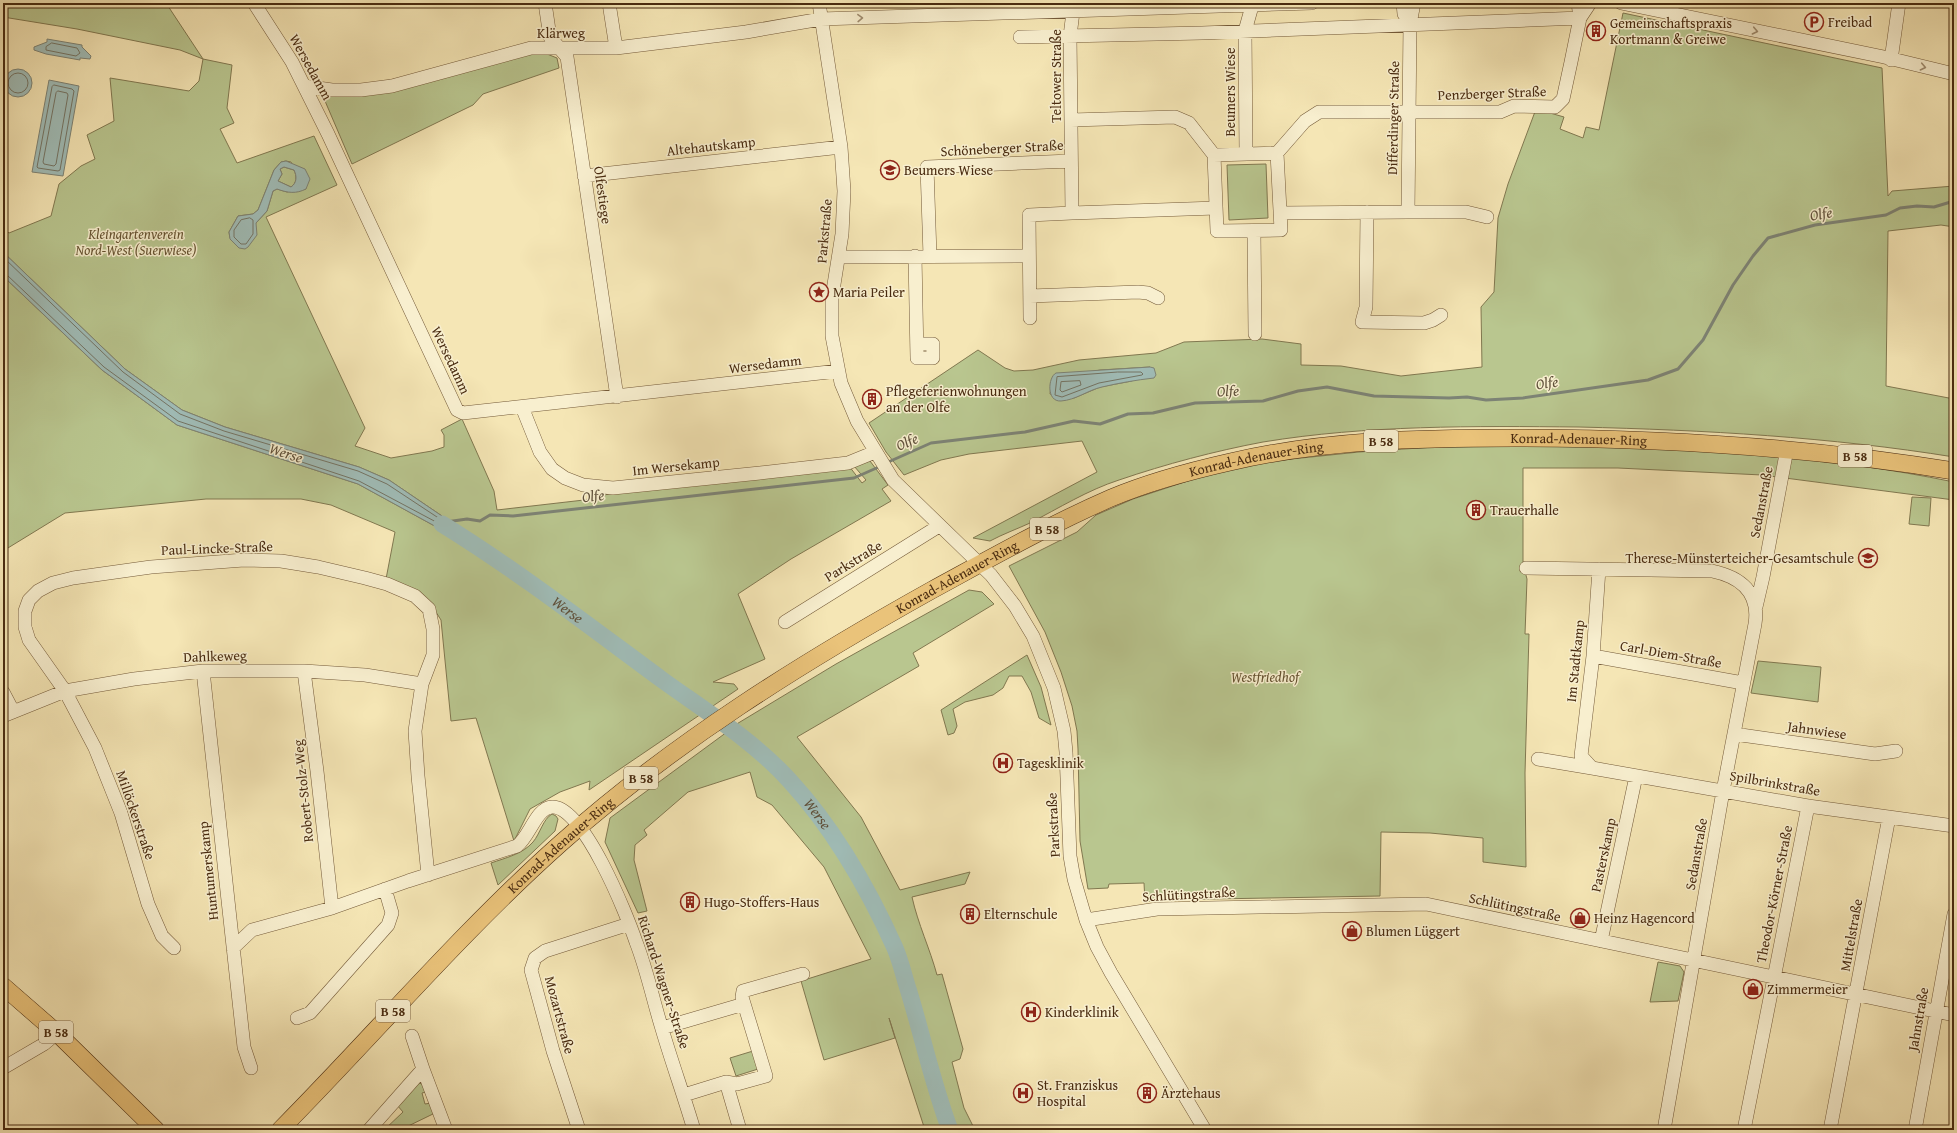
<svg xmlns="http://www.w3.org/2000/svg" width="1957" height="1133" font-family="'Gentium Book Plus',serif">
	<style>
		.green { fill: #b9c68f; stroke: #817850; fill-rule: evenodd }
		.water { fill: #a0bdb8; stroke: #7d8375; fill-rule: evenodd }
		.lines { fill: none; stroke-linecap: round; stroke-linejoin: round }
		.shore { stroke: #747464; stroke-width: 1 }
		.stream { stroke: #7d8375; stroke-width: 3 }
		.river { stroke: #a0bdb8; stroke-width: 17 }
		.minor-casing { stroke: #745a39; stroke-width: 14 }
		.major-casing { stroke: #492b10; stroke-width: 18 }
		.minor { stroke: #f8efcf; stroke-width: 13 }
		.major { stroke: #eac37a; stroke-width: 17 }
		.oneway { stroke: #a08d70 }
		.labels { text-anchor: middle; stroke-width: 3; stroke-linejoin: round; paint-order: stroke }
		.shield { fill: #f8efcf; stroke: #7e6649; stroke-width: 1 }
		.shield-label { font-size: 13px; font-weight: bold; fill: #492b10 }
		.poi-label { font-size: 14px; fill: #492b10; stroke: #f8efcf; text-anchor: start }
		.street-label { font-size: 14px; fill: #492b10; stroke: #f8efcf }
		.park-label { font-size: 14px; font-style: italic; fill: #655230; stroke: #f8efcf }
		.water-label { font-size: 15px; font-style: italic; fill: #5f503a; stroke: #f8efcf }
	</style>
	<rect width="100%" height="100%" fill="#f5e6b5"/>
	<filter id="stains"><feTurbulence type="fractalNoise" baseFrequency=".005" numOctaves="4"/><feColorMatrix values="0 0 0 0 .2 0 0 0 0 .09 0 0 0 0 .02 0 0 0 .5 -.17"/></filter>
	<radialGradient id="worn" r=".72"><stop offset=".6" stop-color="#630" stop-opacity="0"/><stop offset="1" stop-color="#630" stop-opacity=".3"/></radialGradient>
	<path class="green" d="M3,3H166L203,59L232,65L227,108L234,123L220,129L237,163L314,136L337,185L266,217L365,428L355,446L391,458L432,451L444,447V435L441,430L462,419L494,491L497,510L584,500L613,493L849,466L862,483L866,480L854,466L870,461L888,485L882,489L891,501L791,559L738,594L765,659L713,682L734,684L738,689L589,790L590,781L560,792L530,809L514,841L476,718L451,721L441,620L429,601L386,579L395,532L331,505L301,499H206L65,513L3,551V276L102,370L177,425L358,484L442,530L461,536L442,516L389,480L359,467L225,427L182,410L125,369L3,252V228L9,233L51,216L59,184L81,166L95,159L87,135L114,121L110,78L189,91L199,81L203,59L180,50L77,29L3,17ZM286,161L291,162L306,189L287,192L277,189L273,191L267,211L256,223L239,248L230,238L229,232L238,216L253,214L258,210L274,170L281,162Z
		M1623,13L1882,68L1888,196L1892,191L1954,186V227L1941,225L1888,231L1886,386L1954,399V457C1830,437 1705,430 1579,427C1474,426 1367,425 1263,442C1215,451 1166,464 1119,480C1088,490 1059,508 1030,523C1017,529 1003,534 990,541L973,538L1097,472L1082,441L969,454L941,460L904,475L886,452L869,423L978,350L1005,368L1014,371L1033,370L1079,360L1156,353L1184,342L1262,339L1301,344V365L1341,366L1401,376L1482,367L1481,307L1494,292L1498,218L1508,184L1536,109L1564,117L1560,129L1583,138L1586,127L1599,130ZM1150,367L1132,381L1100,387L1074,398L1050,394L1052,379L1100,370Z
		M531,51L547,54L557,58L559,68L483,94L473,105L352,164L322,94Z
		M1266,164L1268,218L1229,220L1227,165Z
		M284,167L294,170C297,176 297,183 291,187L278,181L282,174L280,169Z
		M1558,446C1690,449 1824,455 1954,482V500L1762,475L1618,468H1523V564L1527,579L1525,634H1529L1525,773L1526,867L1483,862V838L1430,833L1381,832L1380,896L1158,900L1145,902L1144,883L1109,884L1108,888L1088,889L1080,841L1078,749L1077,731L1072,706L1061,672L1045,632L1009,566L1077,532L1096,515L1133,499L1215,472L1263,462L1359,452L1435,447Z
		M1912,497L1931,498L1929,526L1909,524Z
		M969,590L982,592L994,604L913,653L919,666L797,737L861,817L900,890L970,872L965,884L912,897C918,924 930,949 937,975L942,974L963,1049L960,1059L952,1062L964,1108L975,1130H954C932,1071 923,1008 900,950C895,938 889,926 883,914C859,865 830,819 794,778C776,758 755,742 735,725L836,664Z
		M1027,655L1041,687L1051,725L1039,718L1031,692L1022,676H1009L1003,688L993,695L965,702L953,709L957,726L954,733L948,735L941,710Z
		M1758,661L1821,667L1818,702L1751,693Z
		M727,732L767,763L787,784L819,822L858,881L892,953L935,1099L946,1130H925L889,1018L895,1038L824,1060L801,981L871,959L824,867L772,805L757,797L750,772L688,792L644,830L647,835L635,845L634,860L647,911L638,913L605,842L610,818Z
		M552,814L556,816L558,819L555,831L498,885L491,863C505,858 523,854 533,842C540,834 543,819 552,814Z
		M1658,962L1680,966L1684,972L1678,1001L1650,1002Z
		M753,1051L758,1069L736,1076L730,1058Z
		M419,1083L425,1085L426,1092L422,1093L425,1104L431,1103L435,1113L400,1130H384L403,1112L397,1105Z"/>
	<path class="water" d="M47,39L82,45V47L91,56L90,59L80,58V60L46,54L34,50V47L47,42Z
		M4 83a14 14 0 1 1 28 0a14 14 0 1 1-28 0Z
		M49,80L79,86L63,176L32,172Z
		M286,161L305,169L310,179L306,189C296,194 288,193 277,189L273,191L267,211L256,223L257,235L248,247L245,249L239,248L230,239L229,232L238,216L253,214L258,210L274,170L281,162ZM284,167L294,170C297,176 297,183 291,187L278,181L282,174L280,169Z
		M3,252L125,369L182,410L225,427L359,467L389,480L442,516L462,536L442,530L358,484L177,425L102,370L3,276Z
		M1150,367L1154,368L1156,375L1154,378C1136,380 1119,383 1102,387C1088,390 1076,400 1061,401C1046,402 1048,377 1056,373Z"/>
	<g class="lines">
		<path class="shore" d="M52,43L77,48L80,53L76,56L46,50V47Z
			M8 83a10 10 0 1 1 20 0a10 10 0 1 1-20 0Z
			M54,85L72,89L74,91L60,170L58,171L38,168L37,167L52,87Z
			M58,91L67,93L68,95L56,164L54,166L44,164L43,162L56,93Z
			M250,218L253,220V234L246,244H241L234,237V230L241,220Z
			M3,257L123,372L180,414L224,431L358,471L387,484L440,519L441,523H438L359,481L178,421L104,367L7,275L3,273
			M1118,372H1141L1143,374L1142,375L1099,383L1062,397L1055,395L1057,377Z
			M1080,381L1081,385L1062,392L1060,390L1061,382Z"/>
		<path class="stream" d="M886,463L931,443L1025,432L1074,421L1100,424L1128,414L1153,413L1195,403L1263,401L1298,391L1327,387L1374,396L1449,398L1467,397L1486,400L1523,398L1648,380L1678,369L1703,340L1733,285L1753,256L1768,238L1815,225L1886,215L1900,208L1917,206L1934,207L1954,201
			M446,522L467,519L480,521L490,515L513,516L854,478L881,466"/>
		<path class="river" id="s1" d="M442,524C518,571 589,626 661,679C705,711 753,740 790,781C835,830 868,888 895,948C901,962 904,977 909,992C923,1038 933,1085 950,1130"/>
		<g class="minor-casing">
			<path id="minor" d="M254,3L292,62L328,134L457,410L463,413L838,371
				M545,3L550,37L567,57L617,397
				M609,3L616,48
				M819,3L841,147L844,191L842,234L832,297V336L841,383L857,421L893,480L991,575L1015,606L1033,636L1054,688L1064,731L1066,752L1070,856L1074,879L1086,920L1097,947L1111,973L1205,1130
				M1403,3L1404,14L1410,24
				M1621,3L1884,57L1954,74
				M1580,18L1590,3
				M1020,37L1202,33L1580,18
				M1891,60L1899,3
				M304,86L332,90H361L392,86L531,48H616L746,32L821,19L1312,3
				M1071,120L1175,117L1189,123L1214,155
				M1277,153L1281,230L1217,231L1214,155L1277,153L1305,121L1319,112H1500L1514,106L1555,107L1563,99L1571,62L1580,18L1578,3
				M1246,154L1245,31L1252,6
				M584,176L841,147
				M1367,212L1366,307L1362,322L1424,323L1433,320L1441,315
				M1408,212H1466L1487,217
				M1072,213L1216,208
				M1280,213L1408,212L1410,24L1414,3
				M1254,231L1255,334
				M915,256L917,358H933V344H917
				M930,256L927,167L1071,161
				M839,257L1029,256
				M1030,296L1138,292L1148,293L1158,298
				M1030,318L1029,215L1072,213L1070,36L1073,12
				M522,407L540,452L552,469L565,478L583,485L613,488L760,473L848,463L875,452
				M1526,568L1712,571C1741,577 1760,593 1755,624L1723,791L1664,1130
				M1599,569L1593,656L1581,756L1592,768L1808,806L1954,826
				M1756,607L1763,577L1787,449
				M785,622L939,526
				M1593,656L1743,683
				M203,671L244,1047L251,1068
				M304,671L317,771L332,908
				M3,692L13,711
				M3,716L65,691L134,679L203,671H304L365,675L422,684
				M1734,734L1875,754L1896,751
				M1538,759L1592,768
				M1086,920L1157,909L1426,904L1954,1015
				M1601,941L1636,776
				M174,948L162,936L148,904L121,813L95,748L65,691L29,640L25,627V611L29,600L38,591L53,583L73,578L151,567L244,560L281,561L318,567L365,578L387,584L415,596L429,609L433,629V655L422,684L415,731L418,776L428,875
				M233,948L252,930L332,908L408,881L517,846C530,836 536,808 552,807C583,805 627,915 636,942C647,970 653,1000 662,1029C672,1063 684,1096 694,1130
				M297,1018L310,1013L388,925L392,913L385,889
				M662,1028L744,1004
				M412,1036L423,1069
				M3,1068L44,1044L57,1033
				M726,1082L737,1084L766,1076L742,997L743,991L803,974
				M684,1095L726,1082L740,1130
				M369,1130L423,1069L446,1130
				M579,1130L553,1051L531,970L535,958L545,951L629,924
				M1744,1130L1808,806
				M1830,1130L1889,817
				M1915,1130L1954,914"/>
		</g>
		<g class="major-casing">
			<g id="major">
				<path d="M3,986L57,1033L156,1130"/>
				<path id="s2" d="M280,1130C374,1035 461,932 561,843C673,743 801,663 932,590C991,558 1049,525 1111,498C1149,482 1190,471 1230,462C1323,440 1420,438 1515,438C1662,438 1809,447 1954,471"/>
			</g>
		</g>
		<use href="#minor" class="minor"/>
		<use href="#major" class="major"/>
	</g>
	<defs><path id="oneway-chevron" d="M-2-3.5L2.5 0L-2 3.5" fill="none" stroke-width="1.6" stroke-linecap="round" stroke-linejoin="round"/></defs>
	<g class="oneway">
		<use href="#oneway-chevron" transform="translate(860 18) rotate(-2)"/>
		<use href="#oneway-chevron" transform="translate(1755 31) rotate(12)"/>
		<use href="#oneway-chevron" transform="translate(1923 67) rotate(12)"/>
	</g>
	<defs>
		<g id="parking-ring" transform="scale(1)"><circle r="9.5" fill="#f8efcf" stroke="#8f2418" stroke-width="1.5"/><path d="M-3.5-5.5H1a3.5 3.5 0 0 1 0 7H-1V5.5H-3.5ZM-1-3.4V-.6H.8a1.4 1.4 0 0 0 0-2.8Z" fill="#8f2418"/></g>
		<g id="building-ring" transform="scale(1)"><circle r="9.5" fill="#f8efcf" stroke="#8f2418" stroke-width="1.5"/><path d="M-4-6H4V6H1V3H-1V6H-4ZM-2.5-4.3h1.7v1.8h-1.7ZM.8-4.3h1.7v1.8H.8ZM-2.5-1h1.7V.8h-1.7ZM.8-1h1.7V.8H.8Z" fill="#8f2418"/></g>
		<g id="school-ring" transform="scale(1)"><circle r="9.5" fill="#f8efcf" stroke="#8f2418" stroke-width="1.5"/><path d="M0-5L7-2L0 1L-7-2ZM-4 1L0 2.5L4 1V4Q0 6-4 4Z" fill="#8f2418"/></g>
		<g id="sight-ring" transform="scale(1)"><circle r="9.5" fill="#f8efcf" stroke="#8f2418" stroke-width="1.5"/><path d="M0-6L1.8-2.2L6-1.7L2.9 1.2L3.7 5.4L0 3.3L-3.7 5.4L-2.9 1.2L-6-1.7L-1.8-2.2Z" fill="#8f2418"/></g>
		<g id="hospital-ring" transform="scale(1)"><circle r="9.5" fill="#f8efcf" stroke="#8f2418" stroke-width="1.5"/><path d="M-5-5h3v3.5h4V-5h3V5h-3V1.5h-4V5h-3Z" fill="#8f2418"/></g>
		<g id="shop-ring" transform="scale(1)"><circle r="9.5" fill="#f8efcf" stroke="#8f2418" stroke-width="1.5"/><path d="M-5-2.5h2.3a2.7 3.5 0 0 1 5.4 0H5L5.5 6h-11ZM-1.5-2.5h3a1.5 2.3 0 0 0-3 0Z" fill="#8f2418"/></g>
	</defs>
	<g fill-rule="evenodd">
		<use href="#parking-ring" x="1814" y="22"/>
		<use href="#building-ring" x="1596" y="31"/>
		<use href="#school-ring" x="890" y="170"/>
		<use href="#sight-ring" x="819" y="292"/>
		<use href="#building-ring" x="872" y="399"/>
		<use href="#building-ring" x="1476" y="510"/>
		<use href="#school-ring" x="1868" y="558"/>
		<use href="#hospital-ring" x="1003" y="763"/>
		<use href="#building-ring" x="690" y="902"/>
		<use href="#building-ring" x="970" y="914"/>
		<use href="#shop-ring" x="1580" y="918"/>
		<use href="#shop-ring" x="1352" y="931"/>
		<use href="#shop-ring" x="1753" y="989"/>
		<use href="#hospital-ring" x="1031" y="1012"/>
		<use href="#hospital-ring" x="1023" y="1093"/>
		<use href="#building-ring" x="1147" y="1093"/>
	</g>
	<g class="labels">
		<g class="shield">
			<rect x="1364" y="430" width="34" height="22" rx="3"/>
			<rect x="1838" y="445" width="34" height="22" rx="3"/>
			<rect x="1030" y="518" width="34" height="22" rx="3"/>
			<rect x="624" y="767" width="34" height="22" rx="3"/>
			<rect x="376" y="1000" width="34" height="22" rx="3"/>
			<rect x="39" y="1021" width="34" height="22" rx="3"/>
		</g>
		<g class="shield-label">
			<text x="1381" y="446">B 58</text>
			<text x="1855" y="461">B 58</text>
			<text x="1047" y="534">B 58</text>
			<text x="641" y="783">B 58</text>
			<text x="393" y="1016">B 58</text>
			<text x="56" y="1037">B 58</text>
		</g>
		<g class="poi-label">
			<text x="1828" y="27">Freibad</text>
			<text x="1610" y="28">Gemeinschaftspraxis<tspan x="1610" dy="16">Kortmann &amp; Greiwe</tspan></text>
			<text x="904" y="175">Beumers Wiese</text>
			<text x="833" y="297">Maria Peiler</text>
			<text x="886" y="396">Pflegeferienwohnungen<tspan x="886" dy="16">an der Olfe</tspan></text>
			<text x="1490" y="515">Trauerhalle</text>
			<text x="1854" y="563" text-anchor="end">Therese-Münsterteicher-Gesamtschule</text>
			<text x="1017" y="768">Tagesklinik</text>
			<text x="704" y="907">Hugo-Stoffers-Haus</text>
			<text x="984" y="919">Elternschule</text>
			<text x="1594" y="923">Heinz Hagencord</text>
			<text x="1366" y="936">Blumen Lüggert</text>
			<text x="1767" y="994">Zimmermeier</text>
			<text x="1045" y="1017">Kinderklinik</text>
			<text x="1037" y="1090">St. Franziskus<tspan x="1037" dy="16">Hospital</tspan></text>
			<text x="1161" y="1098">Ärztehaus</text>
		</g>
		<g class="street-label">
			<text x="561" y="38">Klärweg</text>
			<text transform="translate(311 67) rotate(61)" y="5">Wersedamm</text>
			<text transform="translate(1056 76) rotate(-90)" y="5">Teltower Straße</text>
			<text transform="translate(1230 92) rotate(-90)" y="5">Beumers Wiese</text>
			<text transform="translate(1492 93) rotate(-2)" y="5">Penzberger Straße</text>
			<text transform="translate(1393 118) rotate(-89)" y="5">Differdinger Straße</text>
			<text transform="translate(711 146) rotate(-6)" y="5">Altehautskamp</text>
			<text transform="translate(1002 148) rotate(-3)" y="5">Schöneberger Straße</text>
			<text transform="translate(603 195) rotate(82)" y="5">Olfestiege</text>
			<text transform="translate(824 231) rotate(-85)" y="5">Parkstraße</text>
			<text transform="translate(451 360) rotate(65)" y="5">Wersedamm</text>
			<text transform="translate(765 364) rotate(-7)" y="5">Wersedamm</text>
			<text dy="5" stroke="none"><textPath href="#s2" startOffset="1528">Konrad-Adenauer-Ring</textPath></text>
			<text dy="5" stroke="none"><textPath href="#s2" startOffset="1204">Konrad-Adenauer-Ring</textPath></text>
			<text transform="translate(676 466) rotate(-6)" y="5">Im Wersekamp</text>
			<text transform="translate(1761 502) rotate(-79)" y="5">Sedanstraße</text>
			<text transform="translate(217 548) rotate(-2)" y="5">Paul-Lincke-Straße</text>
			<text transform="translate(853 561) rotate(-32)" y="5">Parkstraße</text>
			<text dy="5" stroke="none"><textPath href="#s2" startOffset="880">Konrad-Adenauer-Ring</textPath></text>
			<text transform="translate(1671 654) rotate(10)" y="5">Carl-Diem-Straße</text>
			<text transform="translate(215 656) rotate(-2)" y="5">Dahlkeweg</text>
			<text transform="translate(1575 661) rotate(-84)" y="5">Im Stadtkamp</text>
			<text transform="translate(1817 730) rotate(8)" y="5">Jahnwiese</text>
			<text transform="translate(1775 783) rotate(10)" y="5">Spilbrinkstraße</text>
			<text transform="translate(303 791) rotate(-96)" y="5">Robert-Stolz-Weg</text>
			<text transform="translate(136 815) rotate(71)" y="5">Millöckerstraße</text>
			<text transform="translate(1053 825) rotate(-93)" y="5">Parkstraße</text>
			<text dy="5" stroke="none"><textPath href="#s2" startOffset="400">Konrad-Adenauer-Ring</textPath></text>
			<text transform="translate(1696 854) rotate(-80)" y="5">Sedanstraße</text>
			<text transform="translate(1603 855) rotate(-78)" y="5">Pasterskamp</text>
			<text transform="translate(208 871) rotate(-96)" y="5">Huntumerskamp</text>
			<text transform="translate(1189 894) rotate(-3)" y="5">Schlütingstraße</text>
			<text transform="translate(1774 894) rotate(-79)" y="5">Theodor-Körner-Straße</text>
			<text transform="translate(1515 907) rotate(12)" y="5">Schlütingstraße</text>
			<text transform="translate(1851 935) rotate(-80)" y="5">Mittelstraße</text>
			<text transform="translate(664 982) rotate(72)" y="5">Richard-Wagner-Straße</text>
			<text transform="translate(560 1015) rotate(75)" y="5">Mozartstraße</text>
			<text transform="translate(1918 1019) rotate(-80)" y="5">Jahnstraße</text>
		</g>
		<g class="park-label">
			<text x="136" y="239">Kleingartenverein<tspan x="136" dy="16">Nord-West (Suerwiese)</tspan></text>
			<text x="1265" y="682">Westfriedhof</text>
		</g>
		<g class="water-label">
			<text transform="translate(1821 214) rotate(-10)" y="5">Olfe</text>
			<text transform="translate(1547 383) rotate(-8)" y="5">Olfe</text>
			<text transform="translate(1228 391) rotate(-2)" y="5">Olfe</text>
			<text transform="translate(907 442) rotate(-24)" y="5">Olfe</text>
			<text transform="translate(286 453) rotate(18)" y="5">Werse</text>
			<text transform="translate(593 496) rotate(-6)" y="5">Olfe</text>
			<text dy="5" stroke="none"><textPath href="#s1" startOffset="152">Werse</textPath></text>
			<text dy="5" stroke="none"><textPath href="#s1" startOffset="476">Werse</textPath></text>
		</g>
	</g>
	<rect width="1957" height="1133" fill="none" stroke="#f5e6b5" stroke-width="16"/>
	<rect x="4" y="4" width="1949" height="1125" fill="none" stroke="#492b10" stroke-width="2"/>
	<rect x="8" y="8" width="1941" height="1117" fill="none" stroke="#492b10"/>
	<rect width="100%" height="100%" filter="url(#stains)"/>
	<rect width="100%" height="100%" fill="url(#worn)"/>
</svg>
